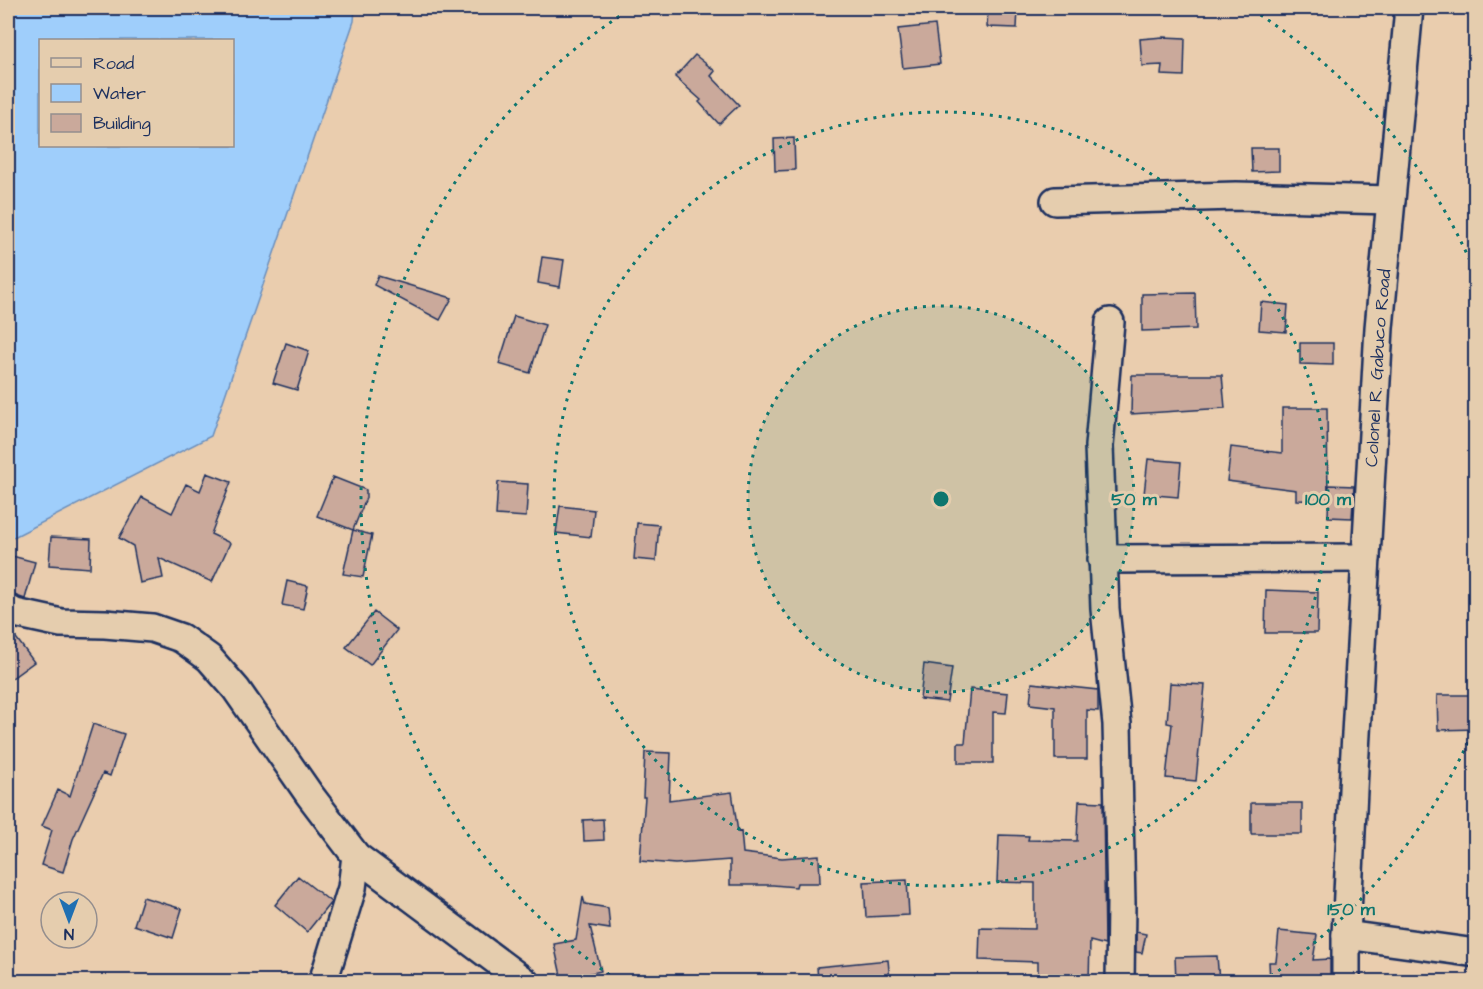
<svg xmlns="http://www.w3.org/2000/svg" width="1483" height="989" font-family="'Architects Daughter',sans-serif">
	<style>
		.water { fill: #9fcefb; stroke: #6a8ebc; stroke-width: 1.5; fill-rule: evenodd }
		.building { fill: #caa99b; stroke: #1b2f5e; stroke-width: 1.5 }
		.lines { fill: none; stroke-linecap: round; stroke-linejoin: round }
		.street-casing { stroke: #1b2f5e; stroke-width: 32 }
		.street { stroke: #e5cdae; stroke-width: 27 }
		.ring { fill: none; stroke: #0f766e; stroke-width: 3; stroke-dasharray: 3 6 }
		.labels { text-anchor: middle; stroke-width: 6; stroke-linejoin: round; paint-order: stroke }
		.street-label { font-size: 18px; fill: #1b2f5e; stroke: #e5cdae }
		.centre { fill: #0f766e; stroke: #e5cdae; stroke-width: 3 }
		.ring-label { font-size: 18px; text-anchor: middle; font-weight: bold; fill: #0f766e; stroke: #e5cdae; stroke-width: 6; stroke-linejoin: round; paint-order: stroke }
	</style>
	<rect width="100%" height="100%" fill="#eacdae"/>
	<filter id="ink" filterUnits="userSpaceOnUse"><feTurbulence type="fractalNoise" baseFrequency=".0167" numOctaves="2"/><feDisplacementMap in="SourceGraphic" scale="12" xChannelSelector="R" yChannelSelector="G"/><feConvolveMatrix kernelMatrix="1 2 1 2 8 2 1 2 1" color-interpolation-filters="sRGB"/></filter>
	<g filter="url(#ink)">
		<path class="water" d="M8,8H355L354,21L211,436L8,540ZM40,40H232V146H40Z"/>
		<path class="building" d="M988,8H1018L1017,28L987,27Z
			M935,25L940,64L903,68L898,29Z
			M1163,37L1185,38L1184,76L1161,75L1162,65L1142,66L1140,39Z
			M695,55L715,71L711,76L739,105L719,124L699,102L701,100L675,77Z
			M794,138L795,170L775,171L774,139Z
			M1251,148H1279V171L1252,172Z
			M542,257L564,260L560,287L538,283Z
			M378,276L452,298L440,320L374,285Z
			M1195,293L1196,329L1142,331V294Z
			M1261,302L1288,305L1286,332L1259,330Z
			M514,316L545,325L530,373L499,364Z
			M286,343L309,351L297,390L273,383Z
			M1300,343H1333V365L1300,364Z
			M1132,375H1222L1225,408L1131,414Z
			M1282,408H1327L1328,501L1296,500V490L1227,481L1231,447L1282,453Z
			M1148,459L1181,462L1178,497L1144,494Z
			M207,473L231,482L211,534L230,543L212,582L159,558L163,578L140,583L133,546L119,538L142,497L172,513L186,484L200,491Z
			M333,477L366,490V498L353,530L317,516Z
			M498,482L528,484L526,517L496,515Z
			M1329,485L1354,486L1352,518L1328,517Z
			M560,506L594,510L591,537L556,533Z
			M637,523L659,525L656,561L634,559Z
			M353,530L372,535L363,577L343,574Z
			M51,537L91,539L90,568L49,565Z
			M12,556L35,562L25,599L8,593V574Z
			M287,581L308,586L303,609L282,605Z
			M1266,590L1318,592L1317,633H1265Z
			M374,612L397,630L370,665L346,647Z
			M8,627L34,662L8,681Z
			M924,664L952,668L947,702L920,699Z
			M1032,683L1098,690V711L1087,710V759H1055V707L1030,704Z
			M1170,683L1205,685L1196,781L1166,778L1172,724L1167,723Z
			M970,689L1008,693L1006,713L993,712V763H958V743H965Z
			M1437,695H1476V729L1438,730Z
			M93,724L124,734L110,776L103,773L73,839L63,872L41,865L52,830L42,826L58,790L70,796Z
			M645,752L671,753L669,800L732,792L738,832L741,831L743,853L782,858L819,855L820,883H797L796,887L773,885H730V860L675,864L640,861L645,797H643Z
			M1079,801L1103,802L1105,945L1090,941L1089,981H1038V962L979,960L980,928L1035,929V883L997,882L999,835L1029,836L1028,840L1077,841Z
			M1251,803H1302V834H1251Z
			M603,819L604,840L584,841L583,820Z
			M298,876L331,902L307,932L275,905Z
			M907,880L909,915L866,917L864,882Z
			M143,897L182,909L173,938L134,925Z
			M583,897L585,904L608,908L610,929L590,926L601,971L562,980L554,944L576,940Z
			M1279,931L1317,935L1313,960L1330,959V981H1270L1269,962H1276Z
			M1136,932L1146,934L1142,953L1136,952Z
			M1217,956L1219,981H1176L1175,957Z
			M888,960L890,981H818L817,967Z"/>
		<g class="lines">
			<g class="street-casing">
				<g id="street">
					<path d="M1055,201L1236,196L1391,200"/>
					<path d="M1110,322L1099,446L1105,609L1117,724L1121,903L1120,982"/>
					<path d="M1102,559L1366,558"/>
					<path d="M8,609L15,613L61,623L105,624L152,628L181,638L209,658L236,689L309,794L356,856L525,982"/>
					<path d="M1346,935L1476,953"/>
					<path d="M323,982L352,888L356,856"/>
					<path id="s1" d="M1346,982V935L1354,769L1379,328L1409,8"/>
				</g>
			</g>
			<use href="#street" class="street"/>
		</g>
	</g>
	<circle cx="941" cy="499" r="193" fill="#0f766e" fill-opacity=".12"/>
	<g class="ring">
		<circle cx="941" cy="499" r="193"/>
		<circle cx="941" cy="499" r="387"/>
		<path d="M1475 726A580 580 0 0 1 1265 980M617 980A580 580 0 0 1 629 10M1253 10A580 580 0 0 1 1475 272"/>
	</g>
	<g class="labels">
		<g class="street-label">
			<text dy="6" stroke="none"><textPath href="#s1" startOffset="615">Colonel R. Gabuco Road</textPath></text>
		</g>
	</g>
	<circle cx="941" cy="499" r="9" class="centre"/>
	<g class="ring-label">
		<text x="1134" y="505">50 m</text>
		<text x="1328" y="505">100 m</text>
		<text x="1351" y="915">150 m</text>
	</g>
	<rect width="1483" height="989" fill="none" stroke="#e5cdae" stroke-width="30"/>
	<rect x="15" y="15" width="1453" height="959" fill="none" stroke="#1b2f5e" stroke-width="2" filter="url(#ink)"/>
	<rect x="39" y="39" width="195" height="108" fill="#e5cdae" stroke="#948e8e" stroke-width="1.5"/>
	<rect x="51" y="58" width="30" height="9" fill="#e5cdae" stroke="#948e8e" stroke-width="1.5"/>
	<text x="93" y="69" font-size="18" fill="#1b2f5e">Road</text>
	<rect x="51" y="84" width="30" height="18" fill="#9fcefb" stroke="#948e8e" stroke-width="1.5"/>
	<text x="93" y="99" font-size="18" fill="#1b2f5e">Water</text>
	<rect x="51" y="114" width="30" height="18" fill="#caa99b" stroke="#948e8e" stroke-width="1.5"/>
	<text x="93" y="129" font-size="18" fill="#1b2f5e">Building</text>
	<g transform="translate(69 920) rotate(180)"><circle r="28" fill="#e5cdae" stroke="#948e8e" stroke-width="1.5"/>
	<path d="M0-4.5L10 22L0 15L-10 22Z" fill="#1f6fb2"/>
	<text y="-9" font-size="16" font-weight="bold" text-anchor="middle" fill="#1b2f5e">N</text>
	</g>
</svg>
